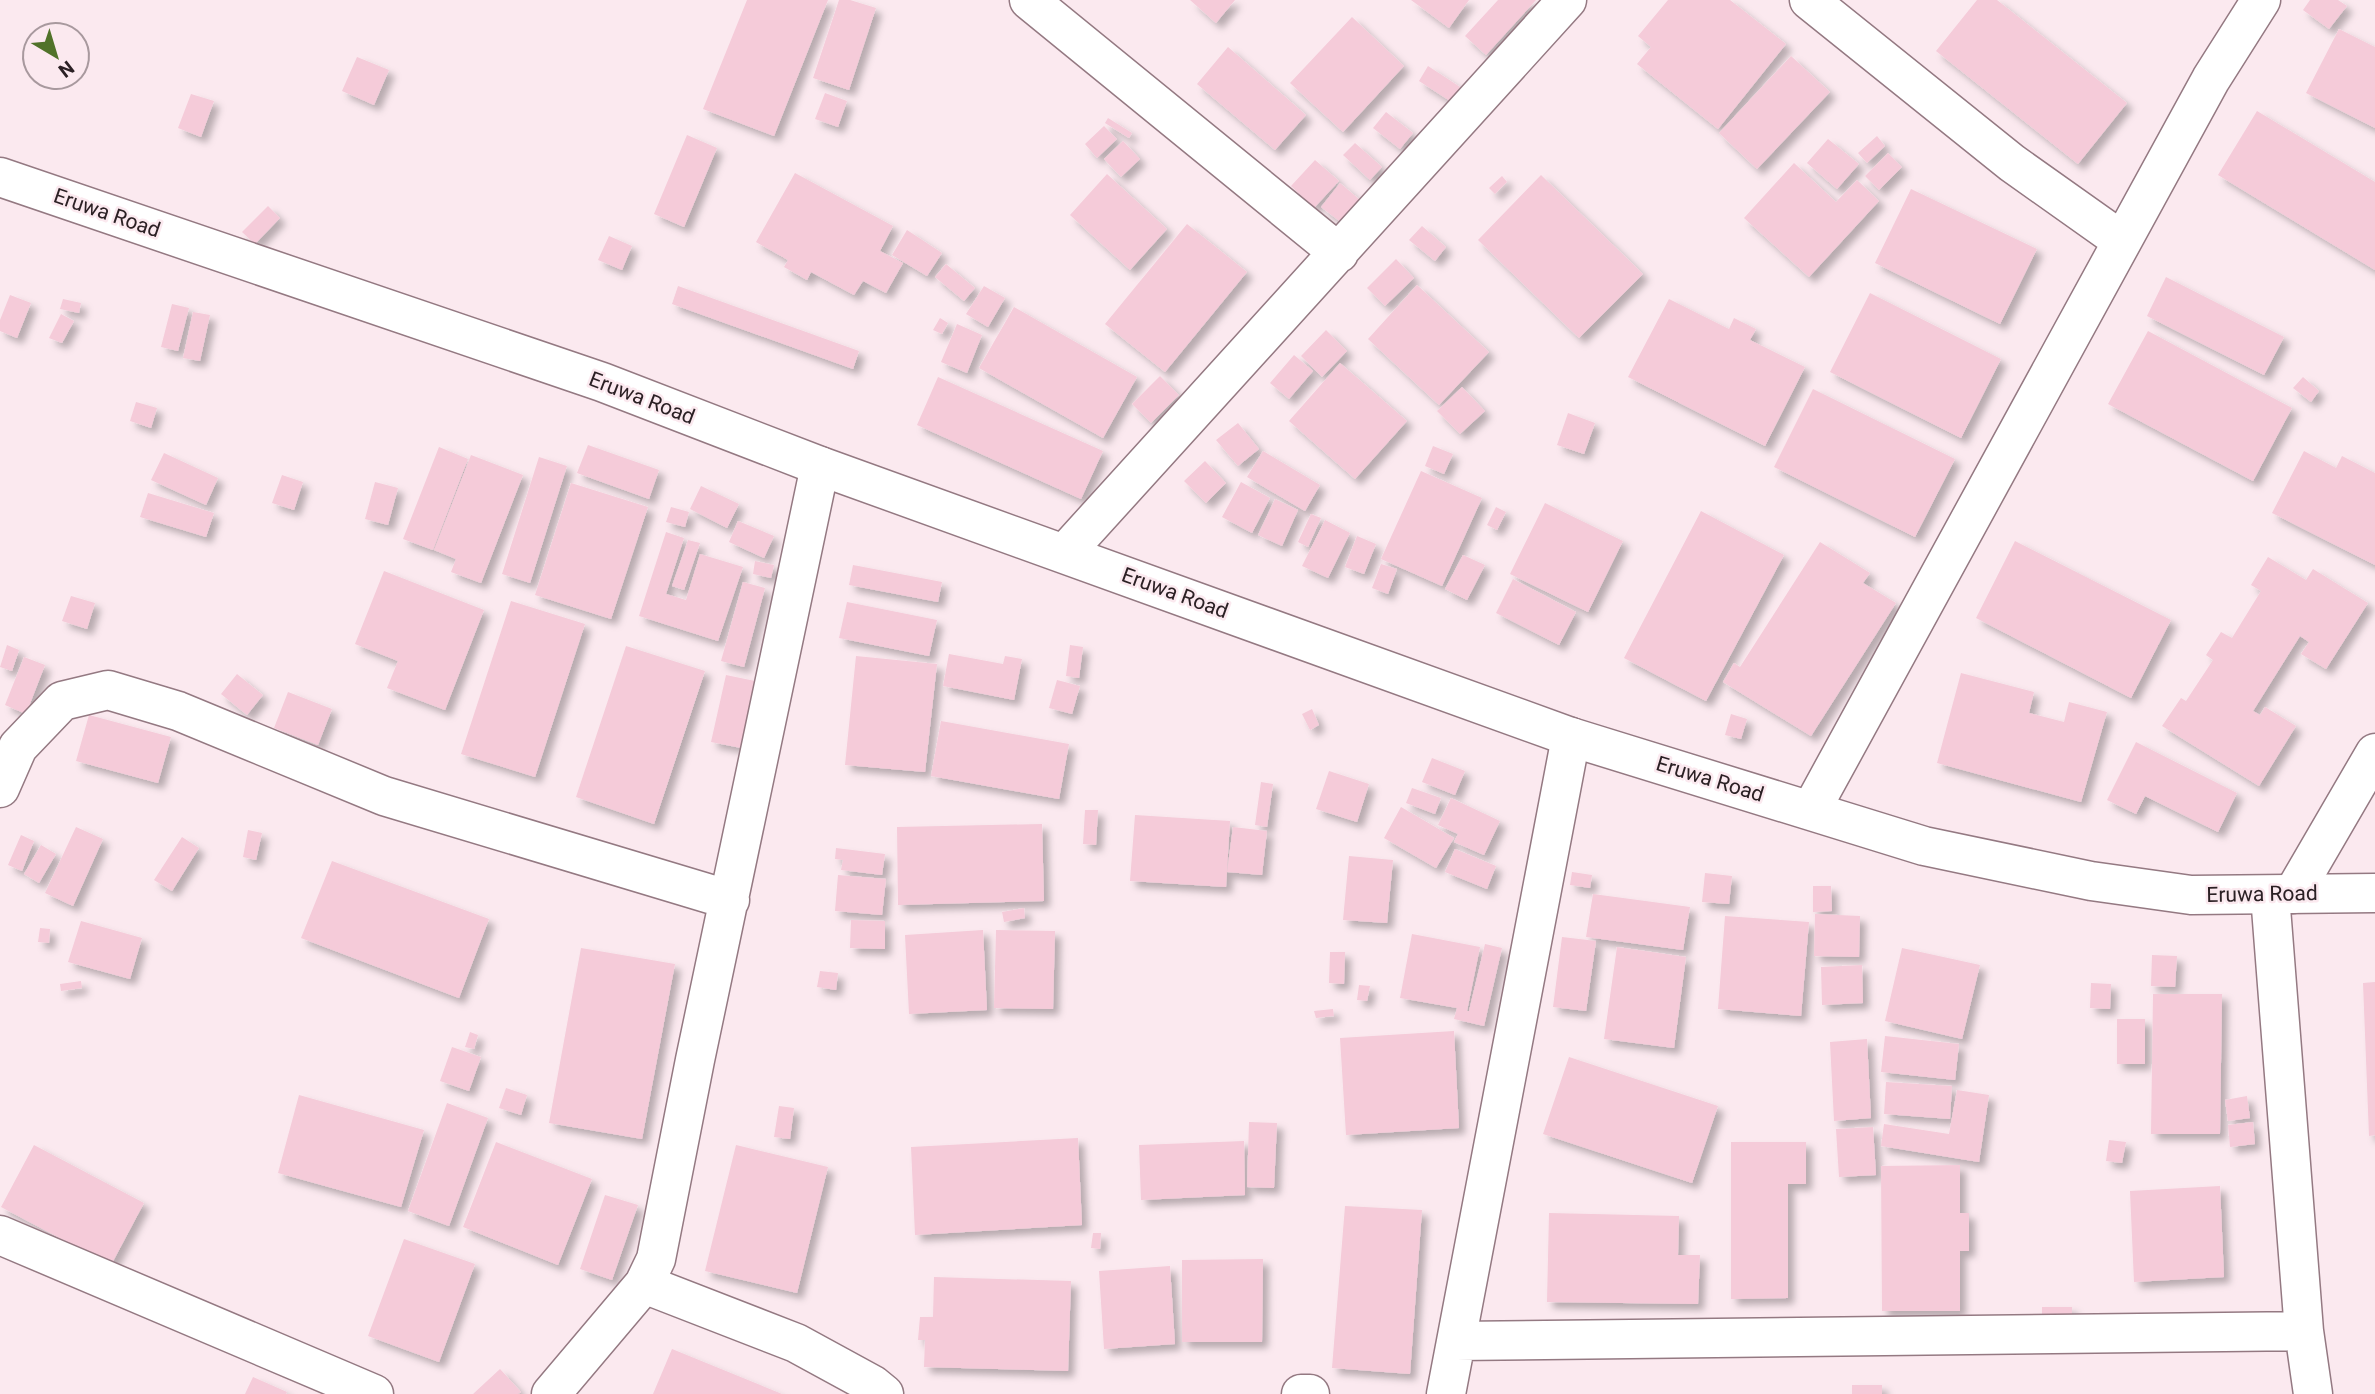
<svg xmlns="http://www.w3.org/2000/svg" width="2375" height="1394" font-family="Roboto,sans-serif">
	<style>
		.building { fill: #f5cbd9; filter: url(#shadow) }
		.lines { fill: none; stroke-linecap: round; stroke-linejoin: round }
		.street-casing { stroke: #947982; stroke-width: 41 }
		.secondary-casing { stroke: #947982; stroke-width: 41 }
		.street { stroke: #fff; stroke-width: 38 }
		.secondary { stroke: #fff; stroke-width: 38 }
		.labels { text-anchor: middle; stroke-width: 5; stroke-linejoin: round; paint-order: stroke }
		.street-label { font-size: 21px; fill: #2b2024; stroke: #fbe9ef }
	</style>
	<defs>
		<filter id="shadow"><feDropShadow dx="6" dy="6" stdDeviation="3.5" flood-color="#0004"/></filter>
	</defs>
	<rect width="100%" height="100%" fill="#fbe9ef"/>
	<path class="building" d="M747,0H828L774,136L703,109Z
		M839,0H850L876,8L849,90L813,78Z
		M1190,0H1235L1216,23Z
		M1411,0H1469L1449,28Z
		M1498,0H1536L1486,55L1465,36Z
		M1668,0H1730L1786,44L1718,129L1637,64L1651,47L1638,36Z
		M1977,0H1997L2127,103L2078,164L1936,51Z
		M2310,0H2338L2347,6L2329,29L2303,10Z
		M1352,17L1404,66L1343,132L1290,83Z
		M2339,29L2375,47V128L2306,93Z
		M1228,47L1306,115L1275,150L1197,84Z
		M1791,56L1830,92L1757,169L1719,133Z
		M357,57L389,70L374,105L342,91Z
		M1428,66L1460,87L1450,101L1419,81Z
		M825,93L847,101L838,127L815,119Z
		M191,94L214,101L201,137L178,128Z
		M2257,111L2375,182V270L2218,175Z
		M1386,112L1413,133L1400,149L1373,128Z
		M1108,118L1132,133L1129,138L1105,123Z
		M1104,126L1117,139L1097,158L1085,144Z
		M687,135L717,148L684,227L654,214Z
		M1877,136L1885,146L1867,163L1858,153Z
		M1828,139L1859,164L1837,189L1807,163Z
		M1123,141L1140,159L1121,177L1104,159Z
		M1355,143L1382,167L1370,180L1343,155Z
		M1888,153L1902,167L1879,190L1865,176Z
		M1315,160L1339,181L1314,208L1291,186Z
		M1794,163L1836,202L1857,180L1879,201L1809,277L1744,218Z
		M795,173L893,226L880,251L903,263L886,293L863,281L854,295L811,272L807,280L784,267L788,260L756,242Z
		M1107,174L1167,229L1130,270L1070,215Z
		M1541,175L1643,274L1579,338L1478,240Z
		M1502,176L1507,182L1495,194L1489,188Z
		M1340,183L1360,200L1342,223L1321,207Z
		M1911,189L2037,249L2000,324L1875,263Z
		M268,206L280,218L255,244L242,232Z
		M1187,224L1247,272L1165,372L1105,324Z
		M1422,226L1446,247L1435,261L1409,240Z
		M907,230L942,253L927,276L892,255Z
		M609,236L632,246L622,270L598,260Z
		M1396,259L1414,278L1385,306L1367,288Z
		M946,264L975,288L964,301L935,277Z
		M2166,277L2284,337L2264,375L2147,316Z
		M1417,285L1489,352L1439,405L1368,339Z
		M678,286L859,351L853,369L672,304Z
		M984,286L1005,298L988,327L966,314Z
		M1870,293L2001,359L1961,438L1830,372Z
		M10,295L31,303L17,338L0,331V320Z
		M63,299L81,303L79,313L60,309Z
		M1669,299L1729,329L1734,318L1756,329L1750,340L1805,367L1765,446L1628,377Z
		M172,304L189,308L178,351L161,347Z
		M1014,307L1137,377L1103,438L979,368Z
		M193,312L210,315L200,361L183,358Z
		M61,314L74,321L62,343L49,338Z
		M940,318L948,323L942,334L933,330Z
		M957,324L982,335L967,373L941,362Z
		M1326,330L1347,351L1322,377L1301,356Z
		M2148,331L2292,408L2253,481L2108,404Z
		M1294,355L1313,371L1289,399L1270,383Z
		M1340,363L1407,421L1355,479L1289,421Z
		M1160,376L1179,395L1151,423L1132,404Z
		M938,377L1103,451L1081,499L917,425Z
		M2303,377L2319,391L2311,402L2293,388Z
		M1462,387L1485,411L1460,434L1437,411Z
		M1813,389L1955,459L1915,537L1774,467Z
		M136,402L157,408L151,428L130,421Z
		M1568,413L1595,423L1584,454L1557,445Z
		M1238,423L1259,449L1238,466L1216,440Z
		M588,445L659,470L649,499L577,473Z
		M1433,446L1453,454L1444,474L1425,466Z
		M439,447L468,459L433,550L403,539Z
		M1263,451L1320,485L1305,511L1247,477Z
		M2304,451L2336,468L2342,456L2375,473V565L2272,513Z
		M164,453L218,478L206,505L151,480Z
		M471,455L523,475L481,583L451,572L456,559L434,550Z
		M539,457L567,466L530,583L502,574Z
		M1205,461L1226,483L1206,503L1184,481Z
		M1421,471L1482,498L1442,586L1381,559Z
		M282,475L303,482L294,510L272,503Z
		M375,482L398,488L388,525L365,519Z
		M1241,482L1270,498L1252,533L1222,517Z
		M571,483L648,507L611,619L535,595Z
		M701,486L739,504L727,528L690,509Z
		M148,493L214,513L206,537L140,517Z
		M1275,499L1298,510L1282,546L1258,535Z
		M1545,503L1623,541L1588,612L1510,574Z
		M671,507L689,512L685,527L666,522Z
		M1496,507L1506,512L1497,530L1487,525Z
		M1701,511L1784,555L1706,701L1624,658Z
		M1311,514L1321,518L1308,547L1298,542Z
		M1325,520L1350,533L1328,578L1302,566Z
		M738,521L774,536L764,558L729,542Z
		M666,532L684,538L666,594L686,600L700,554L743,567L718,641L639,616Z
		M1357,536L1376,544L1364,574L1345,567Z
		M688,540L700,543L684,590L672,586Z
		M2015,541L2171,620L2131,698L1976,618Z
		M1820,542L1870,573L1863,583L1896,603L1811,736L1723,682L1734,663L1740,667Z
		M1463,555L1485,565L1467,600L1445,589Z
		M2268,557L2306,580L2313,569L2368,603L2326,669L2301,654L2309,642L2300,636L2253,711L2260,715L2265,707L2296,726L2259,786L2162,726L2181,698L2186,701L2213,660L2206,655L2221,632L2232,638L2261,591L2251,585Z
		M755,561L774,565L771,578L753,574Z
		M1381,564L1397,569L1388,594L1372,588Z
		M853,565L942,582L938,602L849,585Z
		M384,571L484,610L445,710L387,688L398,661L355,644Z
		M1513,579L1576,612L1559,645L1496,613Z
		M743,582L765,588L744,667L721,661Z
		M71,596L95,603L87,629L62,621Z
		M511,601L585,624L535,777L461,754Z
		M847,602L937,620L929,656L839,638Z
		M7,645L19,650L12,671L0,667Z
		M1070,645L1083,647L1079,678L1066,676Z
		M626,646L705,671L654,824L576,797Z
		M949,654L1003,664L1005,656L1022,659L1014,700L943,686Z
		M856,656L937,664L925,772L845,765Z
		M24,657L45,665L26,714L5,705Z
		M1961,673L2034,692L2029,713L2064,722L2069,702L2107,712L2081,802L1937,763Z
		M237,674L263,695L247,715L221,694Z
		M726,675L755,681L741,748L711,742Z
		M1057,680L1080,686L1072,714L1049,708Z
		M288,692L332,709L318,745L274,728Z
		M1312,709L1319,725L1310,730L1302,714Z
		M1731,714L1747,719L1741,739L1725,735Z
		M89,715L171,737L158,783L76,761Z
		M941,721L1069,744L1059,799L931,776Z
		M2136,742L2237,793L2218,832L2145,796L2136,814L2107,800Z
		M1432,758L1465,771L1455,795L1422,782Z
		M1329,771L1369,784L1357,822L1316,809Z
		M1261,782L1273,784L1267,827L1255,825Z
		M1412,788L1441,798L1435,814L1406,803Z
		M1451,798L1500,821L1484,855L1454,842L1458,834L1438,825Z
		M1401,807L1454,838L1436,868L1384,838Z
		M1085,810H1098L1096,845L1083,844Z
		M1135,815L1230,821L1226,887L1130,881Z
		M1042,824L1044,901L898,905L897,827Z
		M76,827L103,839L73,906L45,893Z
		M1233,827L1267,831L1262,875L1227,872Z
		M248,830L262,833L256,860L243,857Z
		M21,835L34,841L22,871L8,865Z
		M182,837L199,848L172,891L154,880Z
		M41,845L56,854L39,883L24,874Z
		M836,848L885,854L882,875L841,870L843,860L835,859Z
		M1455,849L1496,866L1487,889L1445,872Z
		M1349,856L1393,860L1387,923L1343,920Z
		M332,861L489,919L459,998L301,938Z
		M1572,872L1592,875L1590,888L1570,885Z
		M1705,873L1732,876L1729,904L1702,902Z
		M838,875L886,879L882,915L835,911Z
		M1813,886H1831L1832,911L1813,912Z
		M1593,894L1690,907L1683,950L1586,937Z
		M1024,908L1025,918L1004,922L1002,912Z
		M1815,914L1860,916L1859,957L1814,956Z
		M1725,916L1809,922L1801,1016L1718,1009Z
		M851,920L885,921V949L850,948Z
		M81,921L142,938L130,979L68,962Z
		M40,928L50,929L49,943L38,942Z
		M983,930L987,1010L909,1014L905,935Z
		M996,930L1055,931L1053,1009L994,1008Z
		M1412,934L1480,947L1467,1011H1469L1485,944L1502,948L1484,1026L1454,1019L1457,1008L1400,998Z
		M1562,937L1596,941L1586,1011L1553,1007Z
		M1617,947L1686,957L1674,1048L1604,1039Z
		M581,948L675,964L642,1139L549,1123Z
		M1902,948L1980,965L1962,1039L1885,1021Z
		M1330,952H1345L1344,984L1329,983Z
		M2152,955L2177,956L2175,987L2151,986Z
		M1862,965L1863,1003L1822,1005L1821,967Z
		M820,971L838,973L836,990L817,987Z
		M81,981L82,988L61,991L60,984Z
		M2375,982V1135L2369,1136L2363,983Z
		M2091,983L2111,984L2110,1009L2090,1008Z
		M1359,985L1370,986L1367,1001L1357,1000Z
		M2153,994H2222L2220,1134H2151Z
		M1333,1009L1334,1016L1316,1018L1314,1011Z
		M2117,1019H2145V1064H2117Z
		M1454,1031L1459,1128L1346,1135L1340,1038Z
		M470,1032L478,1035L474,1049L465,1047Z
		M1885,1036L1959,1044L1955,1080L1881,1072Z
		M1867,1039L1871,1118L1834,1121L1830,1042Z
		M452,1047L481,1057L469,1091L440,1081Z
		M1569,1057L1718,1106L1692,1183L1543,1134Z
		M1886,1082L1952,1086L1950,1119L1884,1114Z
		M506,1088L527,1095L521,1115L499,1108Z
		M1957,1090L1989,1095L1979,1162L1881,1146L1884,1124L1949,1134Z
		M299,1095L424,1130L401,1207L278,1173Z
		M2247,1096L2250,1118L2228,1121L2225,1100Z
		M447,1103L488,1118L449,1226L408,1211Z
		M779,1106L794,1108L790,1139L774,1137Z
		M1249,1122L1277,1123L1274,1188L1247,1187Z
		M2253,1122L2255,1144L2230,1147L2228,1125Z
		M1873,1127L1876,1175L1839,1177L1836,1129Z
		M1078,1138L1082,1225L915,1235L911,1147Z
		M2109,1140L2126,1142L2122,1163L2106,1161Z
		M1244,1141L1245,1195L1141,1200L1139,1145Z
		M496,1142L592,1179L558,1265L463,1227Z
		M1731,1142H1806V1184H1788V1298L1731,1299Z
		M34,1145L144,1203L111,1265L1,1207Z
		M736,1145L828,1167L797,1293L705,1271Z
		M1960,1165V1213H1969V1251H1960V1311H1882L1881,1166Z
		M2220,1186L2224,1277L2134,1282L2130,1191Z
		M605,1195L638,1205L612,1280L580,1269Z
		M1345,1206L1422,1210L1410,1374L1332,1368Z
		M1549,1213L1679,1216L1678,1255H1700L1698,1304L1547,1302Z
		M1093,1233H1101L1100,1249L1091,1248Z
		M404,1239L475,1264L439,1362L368,1336Z
		M1263,1259L1262,1342H1182V1260Z
		M1170,1266L1175,1344L1104,1349L1099,1271Z
		M934,1277L1071,1281L1068,1371L924,1367L925,1340H918L920,1317H933Z
		M2042,1307H2072V1332H2042Z
		M672,1349L782,1394H653Z
		M500,1369L521,1392L518,1394H473Z
		M253,1377L287,1392L286,1394H245Z
		M1852,1385H1882V1394H1852Z"/>
	<g class="lines">
		<g class="street-casing">
			<path id="street" d="M1029,0L1339,253
				M1809,0L2012,163L2122,241
				M1065,553L1567,0
				M0,788L18,747L62,701L108,690L178,711L384,796L730,900
				M1811,810L2211,79L2261,0
				M2293,894L2375,753
				M2270,895L2304,1331L2313,1394
				M0,1235L374,1394
				M644,1284L796,1343L873,1385L884,1394
				M1456,1341L2304,1331
				M551,1394L644,1284L656,1259L695,1060L820,466
				M1301,1394H1310
				M1446,1394L1571,737"/>
		</g>
		<g class="secondary-casing">
			<path id="secondary" d="M0,177L602,382L820,466L1571,737L1924,846L2091,881L2191,895L2375,893"/>
		</g>
		<use href="#street" class="street"/>
		<use href="#secondary" class="secondary"/>
	</g>
	<g class="labels">
		<g class="street-label">
			<text transform="translate(107 213) rotate(19)" y="7">Eruwa Road</text>
			<text transform="translate(642 398) rotate(21)" y="7">Eruwa Road</text>
			<text transform="translate(1175 593) rotate(20)" y="7">Eruwa Road</text>
			<text transform="translate(1710 779) rotate(17)" y="7">Eruwa Road</text>
			<text transform="translate(2262 894) rotate(-1)" y="7">Eruwa Road</text>
		</g>
	</g>
	<g transform="translate(56 56) rotate(142)"><circle r="33" fill="#fbe9ef" stroke="#a8999e" stroke-width="2"/>
	<path d="M0-5L12 26L0 18L-12 26Z" fill="#507229"/>
	<text y="-10" font-size="19" font-weight="bold" text-anchor="middle" fill="#2b2024">N</text>
	</g>
</svg>
